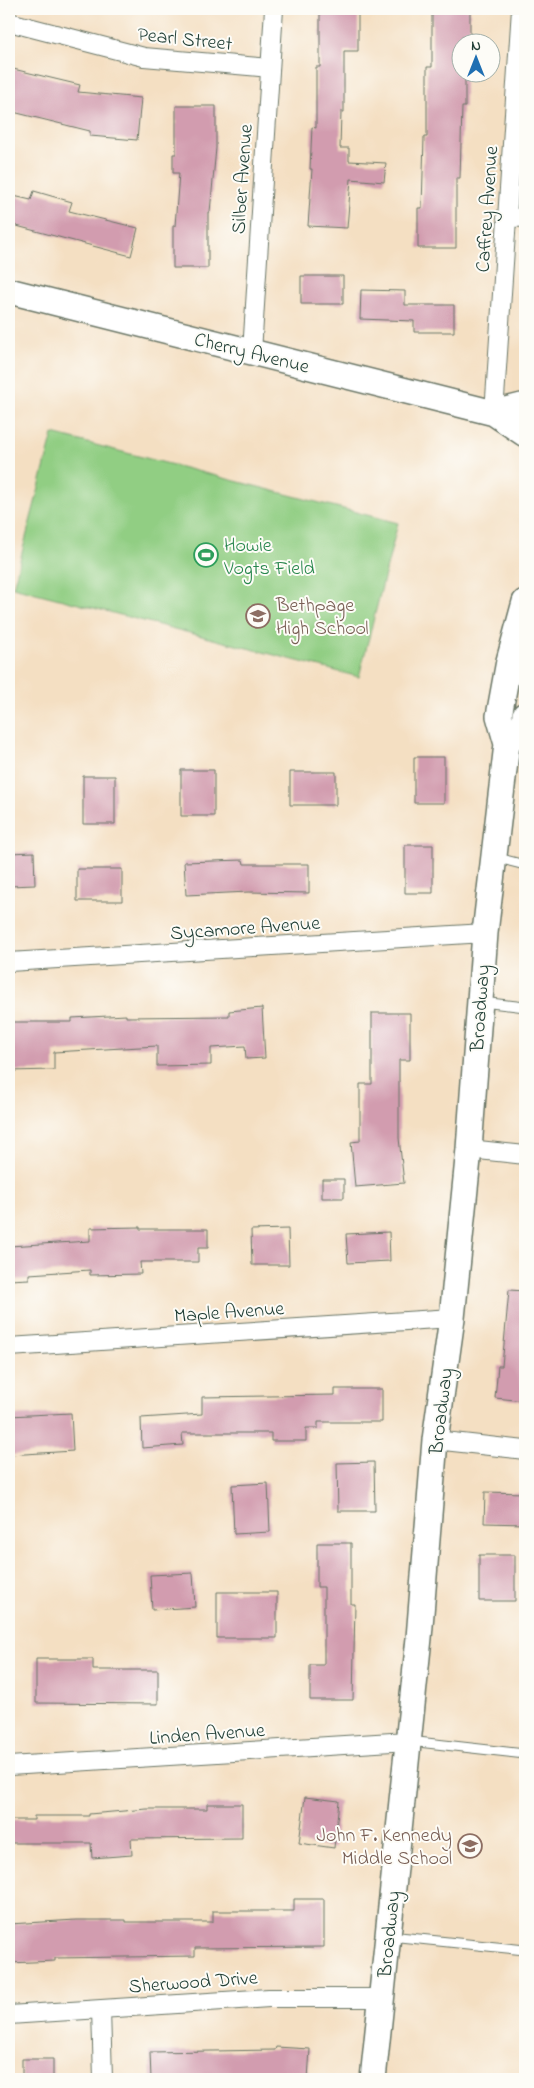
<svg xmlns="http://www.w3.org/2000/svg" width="534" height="2088" font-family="'Indie Flower',sans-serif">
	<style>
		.green { fill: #91ce83; stroke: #58865c }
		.building { fill: #d29caf }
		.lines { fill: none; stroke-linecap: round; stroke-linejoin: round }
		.service-casing { stroke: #6a7666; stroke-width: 11 }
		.minor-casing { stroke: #6a7666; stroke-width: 20 }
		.secondary-casing { stroke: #6a7666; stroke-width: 28 }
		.service { stroke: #fff; stroke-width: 9 }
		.minor { stroke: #fff; stroke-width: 18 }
		.secondary { stroke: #fff; stroke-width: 25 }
		.labels { text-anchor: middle; stroke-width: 4; stroke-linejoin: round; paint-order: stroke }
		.street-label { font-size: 20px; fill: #1f3d34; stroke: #fdfcf7 }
		.leisure-label { font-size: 20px; fill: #27864d; stroke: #fdfcf7; text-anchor: start }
		.education-label { font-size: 20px; fill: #785e54; stroke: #fdfcf7; text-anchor: start }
	</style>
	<rect width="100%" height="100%" fill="#fdfcf7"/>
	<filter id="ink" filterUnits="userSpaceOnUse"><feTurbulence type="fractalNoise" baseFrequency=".02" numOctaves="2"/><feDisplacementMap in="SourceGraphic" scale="10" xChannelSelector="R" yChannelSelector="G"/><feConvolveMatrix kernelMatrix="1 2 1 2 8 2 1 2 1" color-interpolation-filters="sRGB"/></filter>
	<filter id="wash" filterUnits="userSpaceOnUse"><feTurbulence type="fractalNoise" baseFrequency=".0096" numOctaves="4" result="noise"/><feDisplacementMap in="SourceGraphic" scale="20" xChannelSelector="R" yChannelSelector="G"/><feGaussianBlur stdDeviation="1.12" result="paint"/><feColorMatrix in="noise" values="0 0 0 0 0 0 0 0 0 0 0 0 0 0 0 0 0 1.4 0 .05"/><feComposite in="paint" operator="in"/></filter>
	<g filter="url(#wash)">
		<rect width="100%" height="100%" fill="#f4dfc2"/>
		<path class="green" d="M53,434L398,523L359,677L13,587Z"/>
		<g id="blocks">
			<path class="building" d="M432,9H470V37H462V72H465V107H462L460,178H456V248H418V208H422L424,137H427V67H432Z
				M320,10H358V51H344V112H341L340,148H349V161L386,163L384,182L351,179L347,228L308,226L312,169H310L312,127L316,128V67H320Z
				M9,68L80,85L78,92L141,98L137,140L90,136V131L9,111Z
				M176,106H216V148L210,212H208V268H173V226H175L179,173H173V154H176Z
				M34,191L72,202L69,211L138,228L131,256L9,224V195L31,200Z
				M301,276H343V304H301Z
				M361,290L405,291V305H454V332H414V321L360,319Z
				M414,757H444V803H414Z
				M181,770H214V816H181Z
				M290,772H336V805H290Z
				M83,776H115V824H83Z
				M405,845H433V893H405Z
				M34,852L35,885L9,886V853Z
				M243,860L244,864H309V893L248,892L186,895L184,862Z
				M77,869H122V901H77Z
				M262,1008L265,1058L246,1059L245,1046L211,1048V1065L157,1066V1046L54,1052V1070L9,1071V1022H72V1018L126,1015V1017L229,1016V1011Z
				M372,1013H410V1060H399V1138L404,1183L355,1187L351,1142L360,1141V1084H372Z
				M322,1179H344V1198H322Z
				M140,1227V1229H208V1248H198V1262H140L141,1274L90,1275V1270L29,1274V1279L9,1280V1246L90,1241V1228Z
				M288,1229L289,1265H252L251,1230Z
				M389,1232L390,1261L348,1263L346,1234Z
				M509,1290L525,1291V1401L495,1398L498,1366H502Z
				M335,1389H382V1422H318V1428H306V1441H271V1433H182L183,1445L142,1448L141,1418L202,1414V1397L335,1395Z
				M71,1413L73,1451L9,1455V1416Z
				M374,1462L375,1511H338L337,1463Z
				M268,1483L270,1532L234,1534L232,1485Z
				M485,1492L525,1493V1524L484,1523Z
				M317,1543H351V1604H355L353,1700H310V1665H324V1587H317Z
				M479,1555H515V1601H479Z
				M193,1573L195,1607L152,1610L150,1575Z
				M217,1592H277V1638H217Z
				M36,1659H93V1670H158V1704L36,1703Z
				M305,1797L339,1801L334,1848L299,1843Z
				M207,1804H242V1838L131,1839L132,1855L92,1858L91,1843H9V1820H34V1816H89V1814L147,1809H207Z
				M294,1899H324V1947L195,1948V1956L55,1958V1961L9,1963V1924L76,1920H126V1922H213V1911H294Z
				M276,2047L310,2049L308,2079H151L150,2052L275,2050Z
				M22,2059H53V2079H22Z"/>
		</g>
	</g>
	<g filter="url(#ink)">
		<use href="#blocks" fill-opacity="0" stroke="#6a7666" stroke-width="1"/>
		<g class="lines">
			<g class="service-casing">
				<path id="service" d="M494,857L525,865
					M482,1002L525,1007
					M409,1741L525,1754
					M390,1936L525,1950"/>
			</g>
			<g class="minor-casing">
				<path id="minor" d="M9,22L144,57L270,68
					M506,217L525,218
					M252,352L274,9
					M494,413L521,9
					M9,962L485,933
					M469,1149L525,1155
					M9,1347L452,1318
					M435,1440L525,1450
					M9,1766L408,1741
					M101,2009L103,2079
					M9,2015L269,1998H381"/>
			</g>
			<g class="secondary-casing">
				<path id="secondary" d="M9,291L494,413L525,434
					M494,413L522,406L525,407
					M507,744L524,723L525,715
					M373,2079L419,1638L435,1440L452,1318L469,1149L485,933L507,744L499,716L509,661L525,602"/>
			</g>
			<use href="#service" class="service"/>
			<use href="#minor" class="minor"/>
			<use href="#secondary" class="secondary"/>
		</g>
	</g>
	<defs>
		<g id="stadium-ring" transform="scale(1.25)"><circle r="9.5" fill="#fdfcf7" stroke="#2e9e5b" stroke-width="1.5"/><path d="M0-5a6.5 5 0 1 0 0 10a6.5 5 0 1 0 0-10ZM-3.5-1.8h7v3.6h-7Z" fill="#2e9e5b"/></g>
		<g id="school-ring" transform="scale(1.25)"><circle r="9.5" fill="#fdfcf7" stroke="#8d6e63" stroke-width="1.5"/><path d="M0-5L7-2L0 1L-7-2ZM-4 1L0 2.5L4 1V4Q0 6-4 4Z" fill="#8d6e63"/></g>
	</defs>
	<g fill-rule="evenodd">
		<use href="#stadium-ring" x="206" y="555"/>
		<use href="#school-ring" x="258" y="616"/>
		<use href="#school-ring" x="470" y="1846"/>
	</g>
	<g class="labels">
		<g class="street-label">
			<text transform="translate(185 38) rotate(6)" y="7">Pearl Street</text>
			<text transform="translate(241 179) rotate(-86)" y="7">Silber Avenue</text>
			<text transform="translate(486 209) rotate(-86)" y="7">Caffrey Avenue</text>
			<text transform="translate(252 352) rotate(14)" y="7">Cherry Avenue</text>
			<text transform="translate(245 927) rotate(-4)" y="7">Sycamore Avenue</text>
			<text transform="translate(479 1008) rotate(-86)" y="7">Broadway</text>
			<text transform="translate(229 1311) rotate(-4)" y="7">Maple Avenue</text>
			<text transform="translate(440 1411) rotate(-83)" y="7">Broadway</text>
			<text transform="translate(207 1733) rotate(-4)" y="7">Linden Avenue</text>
			<text transform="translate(388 1934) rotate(-84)" y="7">Broadway</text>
			<text transform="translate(193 1981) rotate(-4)" y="7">Sherwood Drive</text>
		</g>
		<g class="leisure-label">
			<text x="224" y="551">Howie<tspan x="224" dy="23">Vogts Field</tspan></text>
		</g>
		<g class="education-label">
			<text x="276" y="611">Bethpage<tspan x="276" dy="23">High School</tspan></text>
			<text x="452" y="1841" text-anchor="end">John F. Kennedy<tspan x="452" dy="23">Middle School</tspan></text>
		</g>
	</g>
	<rect width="534" height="2088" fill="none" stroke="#fdfcf7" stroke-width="30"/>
	<g transform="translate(476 58)"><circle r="24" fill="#fdfcf7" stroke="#a4b0a9"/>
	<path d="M0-4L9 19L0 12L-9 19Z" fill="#1f6fb2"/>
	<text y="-8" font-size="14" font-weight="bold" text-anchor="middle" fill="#1f3d34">N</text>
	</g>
</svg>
